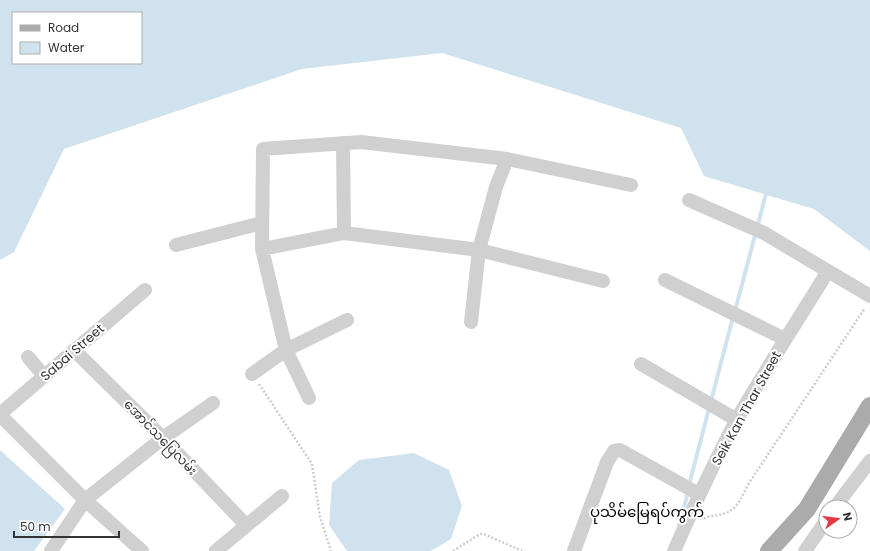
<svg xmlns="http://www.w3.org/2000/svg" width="870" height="551" font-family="Poppins,'Noto Sans Myanmar',sans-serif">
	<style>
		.water { fill: #cfe2ee; fill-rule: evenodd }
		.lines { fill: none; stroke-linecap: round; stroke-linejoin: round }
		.stream { stroke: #cfe2ee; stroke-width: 4 }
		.path { stroke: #cdcdcd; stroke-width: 2.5; stroke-dasharray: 2 2; stroke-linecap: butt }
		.minor { stroke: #d0d0d0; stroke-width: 14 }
		.major { stroke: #ababab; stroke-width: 18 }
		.labels { text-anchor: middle; stroke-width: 4; stroke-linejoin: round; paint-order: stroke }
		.street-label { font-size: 13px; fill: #333; stroke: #fff }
		.quarter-label { font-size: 15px; fill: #000; stroke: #fff }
	</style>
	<rect width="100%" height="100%" fill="#fff"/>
	<path class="water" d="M0,0H870V251L814,209L704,176L681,128L442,53L302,69L64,149L14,252L0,260ZM13,13H141V63H13Z
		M0,450L65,509L34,551H0Z
		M414,453L449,470L462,506L451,539L431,551H347L329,525L332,483L359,460Z"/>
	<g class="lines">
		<path class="stream" d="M735,311L767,190
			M689,485L733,317
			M679,526L688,492"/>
		<path class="path" d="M259,384L312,464L320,517L331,551
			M704,519L706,517C737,513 735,509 749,483L865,308
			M453,551L480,534H484L522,551"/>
		<path class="minor" d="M343,143L344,233
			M507,159L496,187L479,250L603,281
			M689,200L764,233L870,296
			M176,245L262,223
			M262,249L263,149L361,142L507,159L631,185
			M665,280L785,339
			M74,350L163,438L246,525
			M28,357L44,376
			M641,364L737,420
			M252,374L286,350L347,320
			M309,398L286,350L262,249L344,233L479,250L471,322
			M0,414L145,290
			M0,415L85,500L142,551
			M835,507L870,461
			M51,551L85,500L163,438L213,403
			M216,551L282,496
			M574,551L607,462L614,451L620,450L699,494
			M674,551C694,506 714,462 737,419C766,369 798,320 828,271
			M805,551L826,521"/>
		<path class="major" d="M769,551L807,509L870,406"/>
	</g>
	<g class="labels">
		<g class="street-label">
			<text transform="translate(72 352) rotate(-41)" y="5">Sabai Street</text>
			<text transform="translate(746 408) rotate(-61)" y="5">Seik Kan Thar Street</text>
			<text transform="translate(161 437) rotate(46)" y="5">အောင်သပြေလမ်း</text>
		</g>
		<g class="quarter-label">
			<text x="647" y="517">ပုသိမ်မြေရပ်ကွက်</text>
		</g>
	</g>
	<rect x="12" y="12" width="130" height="52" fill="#ffffff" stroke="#adadad"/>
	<rect x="20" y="25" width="20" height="6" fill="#ababab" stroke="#adadad"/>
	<text x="48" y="32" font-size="12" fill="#333333">Road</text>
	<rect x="20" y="42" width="20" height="12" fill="#cfe2ee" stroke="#adadad"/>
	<text x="48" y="52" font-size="12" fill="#333333">Water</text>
	<g transform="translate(838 519) rotate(76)"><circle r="19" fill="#ffffff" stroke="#adadad"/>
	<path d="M0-3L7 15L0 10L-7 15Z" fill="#e63946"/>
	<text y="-6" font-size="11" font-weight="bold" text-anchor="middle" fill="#333333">N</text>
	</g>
	<path d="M14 531v6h105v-6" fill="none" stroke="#333333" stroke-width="2"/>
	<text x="20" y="531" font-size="12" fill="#333333" stroke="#ffffff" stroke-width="3" paint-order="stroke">50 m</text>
</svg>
